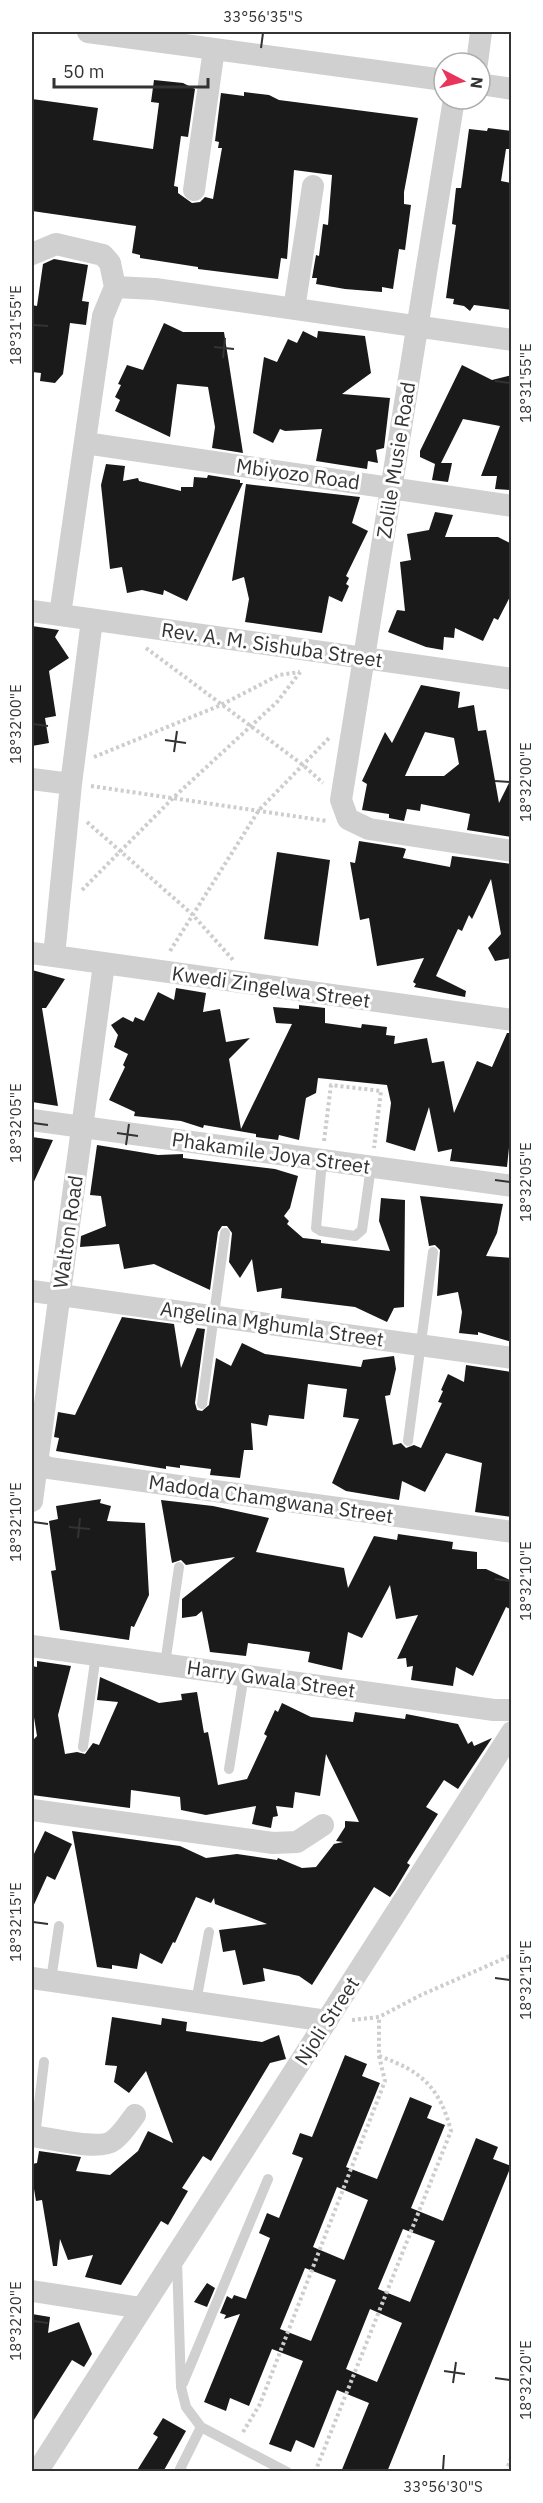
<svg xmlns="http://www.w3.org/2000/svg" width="543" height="2503" font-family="'IBM Plex Sans',sans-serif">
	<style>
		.building { fill: #1a1a1a; fill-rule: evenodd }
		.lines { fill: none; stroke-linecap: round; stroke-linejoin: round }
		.path { stroke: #cdcdcd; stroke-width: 4; stroke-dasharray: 3 3; stroke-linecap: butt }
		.lane { stroke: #d0d0d0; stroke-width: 10 }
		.street { stroke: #d0d0d0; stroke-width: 22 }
		.ticks { fill: none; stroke: #333; stroke-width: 2 }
		.labels { text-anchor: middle; stroke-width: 6; stroke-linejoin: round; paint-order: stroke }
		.street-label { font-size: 20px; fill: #333; stroke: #fff }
		.neatline { fill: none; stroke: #333; stroke-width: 2 }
		.ticks-label { font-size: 15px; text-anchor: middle; fill: #333 }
	</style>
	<rect width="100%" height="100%" fill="#fff"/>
	<path class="building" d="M154,80L183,83L195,89L188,137L181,136L174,186L178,187V193L192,203L200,202L205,197L213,199L222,148H218L219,142L215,141L221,93L244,96V92L269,95L279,100L418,118L404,192V204L411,205L405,250L399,249L393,289L382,287V292L345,289L316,284L317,278H312L316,255L319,256L323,224L328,225L332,175L294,170L287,259L281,258L278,279L198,269V267L140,258V255L132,253L136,226L32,211V99L98,108L93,140L153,149L159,103L151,102Z
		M488,128L512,131V149H506L501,181L512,183V310L474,305L470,311L464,306L453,304L454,299L446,298L456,225L452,224L456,188H461L469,129L487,131Z
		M54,259L88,265L82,301L89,302L86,325L70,323L63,374L55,383L40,381L41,373L32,372V305L37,306L43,264Z
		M164,323L183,332H224L243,453L212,448L215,427L208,387L177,384L170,437L115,411L120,400L115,397L121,385L118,384L127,365L143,370Z
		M303,331L317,338L318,331L365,336L371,373L342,394L390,398L384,448L376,450L378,463L368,461L367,469L316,461L322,429L285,431L280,429L273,443L253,433L264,357L277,362L288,339L297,343Z
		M462,365L492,380L512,375V490L495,489L497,476H481L500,426L463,419L441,463H452L448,482L432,480L435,464L420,457V451Z
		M106,464L125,466L123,481L138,478L139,481L181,491V487H193L194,477L207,478L208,475L240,480V483H243L187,601L164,590L163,595L142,590L127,593L122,567L110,569L101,485Z
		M246,484L360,497L352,523L368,531L346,576L349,578L346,584L349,586L342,602L329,596L322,633L245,622L249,599L244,577L232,581Z
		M435,512L453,515L445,537H498L512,544V593L498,620L494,618L483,641L455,628L454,638L444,637L443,650L426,647L388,632L397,610L405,611L400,562L411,560L407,534L429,530Z
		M32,626L59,630L55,637L69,658L49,671L56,716L45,718L49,743L32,746Z
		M421,685L460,692L458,708L474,705L478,731L486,730L499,803L512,777V837L467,830L470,814L421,804L420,811L407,809L404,821L389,818V814L362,810L367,784L362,781L385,732L392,743ZM425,732L454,738L459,764L444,776H405Z
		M359,841L403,848L406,849L403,858L450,867L452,856L512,864V958L495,961L488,948L501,934L491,879L472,919L469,915L462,931L458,929L436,976L466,991L465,997L414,987L416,984L413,982L424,958L377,966L369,918L360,920L350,862L355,863Z
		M277,852L330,860L318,946L264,939Z
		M32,970L65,979L46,1008H42L58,1106L32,1102Z
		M176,988L206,993L203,1012L220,1009L226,1042L250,1038L229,1059L241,1129L292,1024L276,1023L273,1007L299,1009V1005L325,1008V1023L361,1028L362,1024L387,1027L386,1035L395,1036L394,1044L427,1038L432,1063L444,1061L454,1113L477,1061L492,1067L507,1033H512V1119L507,1167L450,1161L452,1149L438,1152L429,1107L415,1151L386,1142L391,1103L387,1085L318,1078L316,1093L306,1098L299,1140L279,1135L278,1140L256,1137V1134L204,1125L203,1128L181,1121L134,1116L135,1112L109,1100L125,1067L123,1065L128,1054L114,1047L118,1035L111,1025L123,1017L133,1022L135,1017L144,1021L158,992L174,1000Z
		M32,1137L53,1140L32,1186Z
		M97,1145L158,1155L183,1154V1158L275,1169L298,1176L290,1208L284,1216L289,1221L287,1224L303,1238L321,1240V1243L390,1251L379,1221L381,1198L405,1200L404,1307L394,1308L387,1322L355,1307L281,1298L282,1288L257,1292L252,1259L240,1278L229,1262L232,1233L227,1226H222L218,1232L210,1290L154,1264L124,1269L119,1244L80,1247L81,1236L106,1226L101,1196L90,1195Z
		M420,1196L503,1204L497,1233L486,1256L512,1258V1342L478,1332V1335L459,1333L462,1312L458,1292L437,1296L440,1250L435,1245L429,1246Z
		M122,1317L174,1324L181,1368L197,1328L205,1329L195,1403L197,1410L202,1411L209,1405L216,1358L231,1366L242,1343L265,1354L361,1367L363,1360L394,1356L396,1369L390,1395L385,1396L393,1445L401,1443L406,1448L414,1445L421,1448L442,1403L438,1402L443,1391L441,1390L448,1374L464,1382L466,1365L512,1372V1517L475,1512L482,1463L446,1453L425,1492L402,1481L399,1500L346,1491L332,1483L359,1419L343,1417L347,1389L308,1384L304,1419L269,1415L267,1426L251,1423L253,1450H244L240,1478L210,1475L211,1469L180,1465V1468L166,1466V1469L56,1451L59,1438L54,1437L58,1412L75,1415Z
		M101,1499L100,1503L111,1506L107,1521L145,1523L149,1595L134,1627L131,1626L129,1640L60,1630L51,1571L56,1570L49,1521L58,1519L56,1506Z
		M161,1500L213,1506L269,1518L256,1552L344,1568L348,1588L374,1536L397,1540L398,1534L453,1542L452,1549L477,1552V1569H486L512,1581V1610L506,1607L473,1676L456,1667L453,1686L411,1680L413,1666L407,1667L406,1658L397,1659L418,1615L396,1619L390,1585L362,1638L348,1632L342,1670L308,1662L310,1652L248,1643L246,1656L210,1652L202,1611L196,1616L182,1618V1599L235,1557L186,1565L181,1560L172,1563Z
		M37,1661L71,1666L58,1715L65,1754L77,1752L85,1754L93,1743L99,1745L118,1702L97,1700L100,1677L159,1703L182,1700L181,1694L197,1692L204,1733L208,1732L218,1785L247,1779L267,1736L264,1734L275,1710L278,1712L282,1703L311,1717L353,1722L355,1712L405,1719L406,1714L458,1724L468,1744L472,1741L474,1746L492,1738L458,1789L444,1780L426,1807L438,1814L407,1863L410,1865L395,1890L390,1897L374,1887L312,1985L299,1976L263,1968L265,1981L243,1985L235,1950L223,1952L219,1930L267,1924L215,1904L214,1898L211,1903L196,1897L175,1943L173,1942L162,1964L140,1953L137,1969L112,1965V1969L97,1967L72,1831L180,1846L206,1858L237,1854L277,1860L278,1858L302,1868L316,1867L334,1844L343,1842L336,1841L345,1827V1821L359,1822L326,1754L320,1796L295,1792L293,1808L276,1806L278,1816L273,1817L271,1828L252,1824L256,1806L206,1815L181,1810L180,1797L131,1790L130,1808L32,1795V1741L37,1736L32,1705V1666L37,1667Z
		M45,1831L72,1844L55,1880L47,1876L32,1909V1858Z
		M112,2017L161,2025L162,2018L187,2022L186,2031L262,2042L279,2035L286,2059L270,2063L211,2161L203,2156L182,2188L188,2191L168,2225L161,2221L121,2285L85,2277L93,2255L68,2260L60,2239L57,2266H53L42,2200L36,2201L34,2189H32V2164L37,2163L39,2151L81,2157L76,2171L110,2175L138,2151L148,2131L173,2143L146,2071L129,2093L114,2082L117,2066L105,2065Z
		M345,2055L367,2064L362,2076L380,2083L346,2167L377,2179L410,2097L432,2106L427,2118L445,2125L411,2208L443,2221L476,2138L498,2147L493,2159L511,2166L387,2472H341L369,2403L337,2390L314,2448L296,2440L291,2452L269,2444L303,2361L272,2349L249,2406L230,2398L226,2411L204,2402L240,2314L224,2319L226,2315L220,2313L227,2296L232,2299L234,2295L246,2299L270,2238L259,2233L267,2213L279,2218L303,2158L292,2154L300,2133L312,2137ZM337,2187L368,2200L344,2260L313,2247ZM403,2229L435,2241L410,2302L378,2289ZM305,2268L336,2280L311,2341L280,2329ZM370,2309L402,2323L377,2382L346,2369Z
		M207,2283L215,2288L207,2307L194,2302Z
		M32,2314L50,2317L48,2333L79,2322L92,2354L84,2367L72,2360L32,2423Z
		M163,2418L186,2431L163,2472H136L158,2437L153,2434Z"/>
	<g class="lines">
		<path class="path" d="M146,648L303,765L323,783
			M94,757L221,705L279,675L300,672
			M91,786L327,821
			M87,822L192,914L234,961
			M82,890L174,797L277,702L301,671
			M170,951L259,810L330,737
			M324,1141L331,1085L381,1091L374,1148
			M352,2020L379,2017L421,1995L512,1955
			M243,2432L260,2404L385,2081L379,2056V2017
			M315,2472L451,2131C440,2088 422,2071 379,2056
			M506,2472L512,2455"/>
		<path class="lane" d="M322,1161L316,1228L321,1231L355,1236L362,1230L371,1167
			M202,1404L225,1233
			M408,1441L433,1252
			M165,1664L179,1567
			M83,1747L96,1655
			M229,1769L244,1675
			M51,1980L59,1926
			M196,2002L209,1932
			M35,2136L44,2062
			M177,2260L181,2387L186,2407L201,2427L287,2472
			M183,2383L268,2179
			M183,2472L180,2469L201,2427"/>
		<path class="street" d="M88,32L444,80
			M477,63L481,32
			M480,84L512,89
			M454,99L341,800L348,819L369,829L512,851
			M194,190L214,49
			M32,254L56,244L103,255L110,263L115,287
			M115,287L155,289L512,340
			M294,309L313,186
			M85,443L512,506
			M32,611L512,679
			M60,615L103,316L115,287
			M32,779L71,784
			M32,953L512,1020
			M54,956L71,784L92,620
			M32,1120L512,1186
			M32,1291L512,1358
			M32,1461L49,1468L512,1532
			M32,1501L104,964
			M32,1646L494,1710H512
			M32,1810L273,1843L297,1842L323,1825
			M32,1978L327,2021
			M32,2136C50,2138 100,2152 114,2140C122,2134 129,2123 135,2115
			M32,2291L141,2308
			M37,2472L512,1732"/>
	</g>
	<path class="ticks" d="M261,48L263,33M33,325L48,326M214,347L234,349M223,358L225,338M495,381L510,383M33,724L48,726M165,740L186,743M174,752L177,731M495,781L510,782M33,1123L48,1125M117,1133L138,1136M126,1145L129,1124M495,1180L510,1182M33,1522L48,1524M69,1527L90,1529M78,1538L80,1518M495,1579L510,1581M33,1922L48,1924M495,1978L510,1980M33,2321L48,2323M444,2371L465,2374M495,2378L510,2380M453,2383L456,2362M443,2470L444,2455"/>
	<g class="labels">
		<g class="street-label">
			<text transform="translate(396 460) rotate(-81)" y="7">Zolile Musie Road</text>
			<text transform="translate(298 474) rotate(8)" y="7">Mbiyozo Road</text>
			<text transform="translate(272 645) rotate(8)" y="7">Rev. A. M. Sishuba Street</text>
			<text transform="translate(271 987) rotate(8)" y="7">Kwedi Zingelwa Street</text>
			<text transform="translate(271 1153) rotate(8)" y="7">Phakamile Joya Street</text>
			<text transform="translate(68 1232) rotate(-82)" y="7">Walton Road</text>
			<text transform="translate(272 1324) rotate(8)" y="7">Angelina Mghumla Street</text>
			<text transform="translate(271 1499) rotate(8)" y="7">Madoda Chamgwana Street</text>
			<text transform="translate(271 1679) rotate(8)" y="7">Harry Gwala Street</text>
			<text transform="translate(327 2021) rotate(-57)" y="7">Njoli Street</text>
		</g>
	</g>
	<rect width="543" height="2503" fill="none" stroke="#ffffff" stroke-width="66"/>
	<g transform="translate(462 81) rotate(97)"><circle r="28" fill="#ffffff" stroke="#adadad" stroke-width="1.5"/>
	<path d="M0-4.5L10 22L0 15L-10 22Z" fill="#e9355b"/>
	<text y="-9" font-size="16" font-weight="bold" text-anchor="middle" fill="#333333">N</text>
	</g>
	<path d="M54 78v9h154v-9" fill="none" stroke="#333333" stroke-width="3"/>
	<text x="63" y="78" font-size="18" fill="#333333" stroke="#ffffff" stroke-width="4.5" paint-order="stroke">50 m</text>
	<rect x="33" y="33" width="477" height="2437" class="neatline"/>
	<g class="ticks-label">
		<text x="263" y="22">33°56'35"S</text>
		<text transform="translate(16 325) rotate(-90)" y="5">18°31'55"E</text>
		<text transform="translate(526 383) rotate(-90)" y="5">18°31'55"E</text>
		<text transform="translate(16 724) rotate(-90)" y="5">18°32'00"E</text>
		<text transform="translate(526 782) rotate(-90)" y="5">18°32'00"E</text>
		<text transform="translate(16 1123) rotate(-90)" y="5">18°32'05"E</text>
		<text transform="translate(526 1182) rotate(-90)" y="5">18°32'05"E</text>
		<text transform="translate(16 1522) rotate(-90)" y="5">18°32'10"E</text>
		<text transform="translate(526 1581) rotate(-90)" y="5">18°32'10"E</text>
		<text transform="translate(16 1922) rotate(-90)" y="5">18°32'15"E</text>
		<text transform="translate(526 1980) rotate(-90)" y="5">18°32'15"E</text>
		<text transform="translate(16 2321) rotate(-90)" y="5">18°32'20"E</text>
		<text transform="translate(526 2380) rotate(-90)" y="5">18°32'20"E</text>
		<text x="443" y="2492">33°56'30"S</text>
	</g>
</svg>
